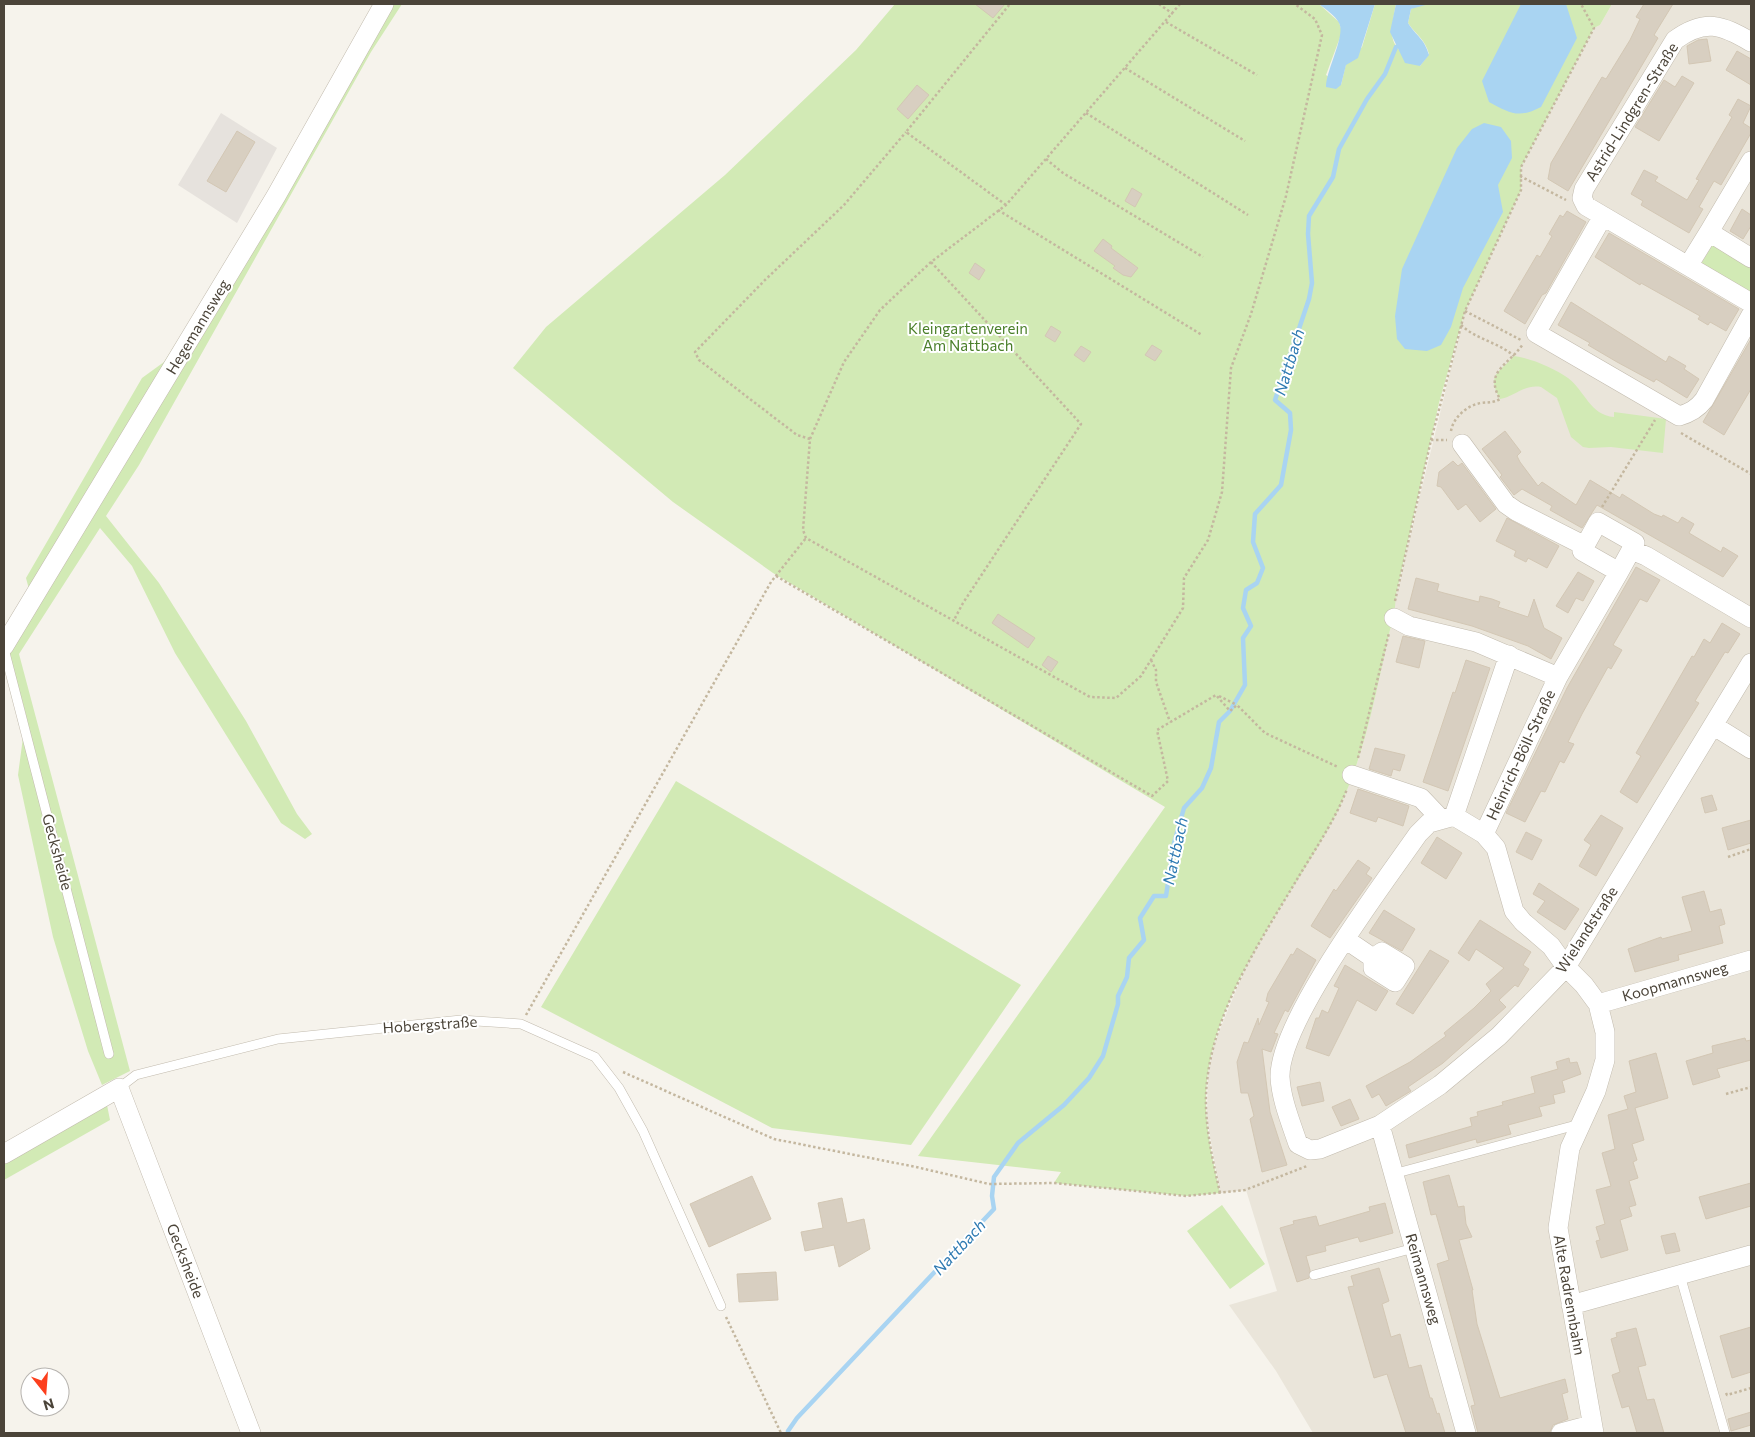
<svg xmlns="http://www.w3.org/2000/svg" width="1755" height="1437" font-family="Commissioner,sans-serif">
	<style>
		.residential { fill: #eae5da }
		.industrial { fill: #e6e2dd }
		.green { fill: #d2eab5 }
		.water { fill: #a9d4f2 }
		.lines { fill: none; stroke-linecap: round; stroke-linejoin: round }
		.stream { stroke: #a9d4f2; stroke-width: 4.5 }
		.building { fill: #d8cfc1; stroke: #d3c7b4 }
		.service-casing { stroke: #c2bbae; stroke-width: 10 }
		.minor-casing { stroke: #c2bbae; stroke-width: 20 }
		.path { stroke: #c4b79f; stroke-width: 2.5; stroke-dasharray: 2.5 2.5; stroke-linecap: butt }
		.service { stroke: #fff; stroke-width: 9 }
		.minor { stroke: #fff; stroke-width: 19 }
		.labels { text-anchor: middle; stroke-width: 4; stroke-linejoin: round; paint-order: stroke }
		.street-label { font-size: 15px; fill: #4b4439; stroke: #fff }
		.park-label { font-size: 15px; fill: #4a7f2a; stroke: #fff }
		.water-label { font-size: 16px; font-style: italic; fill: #2e7ab2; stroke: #fff }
	</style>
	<rect width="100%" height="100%" fill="#f6f3ec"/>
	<path class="residential" d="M1612,4H1751V1433H1313L1276,1371L1229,1305L1277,1291L1246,1190L1220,1193L1207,1119L1208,1072L1214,1044L1248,961L1332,822L1345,795L1360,755L1390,630L1394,618V606L1405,557L1465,311L1521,190V167L1594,28L1600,25Z"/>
	<path class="industrial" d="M221,113L277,148L237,223L178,185Z"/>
	<path class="green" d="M390,4H402L371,52L139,465L106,516L159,583L246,721L297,814L312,834L305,839L281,823L175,653L132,566L100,528L19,654L130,1071L102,1085L88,1051L53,937L18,775L26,715L8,649L34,608L26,578L142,378L164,362Z
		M895,4H1319L1339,22L1342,32L1326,75L1341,85L1346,64L1362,47L1375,4H1396C1389,40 1388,45 1420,66L1429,54C1425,39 1417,36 1408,23L1411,9L1422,4H1612L1600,25L1594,28L1521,167V190L1465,311L1439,403L1396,595L1394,618L1390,630C1375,695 1364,763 1332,822C1287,905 1209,998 1206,1095C1205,1128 1213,1161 1220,1193L1187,1196L1054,1183L1061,1172L918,1156L1165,807L773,573L673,502L513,368L546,327L725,175L856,50Z
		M1713,244L1751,267L1750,293L1701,264Z
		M1514,356C1531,358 1554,368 1568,378C1585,391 1590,415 1614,417V412L1666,419L1663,453L1611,447L1589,448L1583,447L1571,437L1557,398L1541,387C1524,384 1514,397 1500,399C1486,374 1499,373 1514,356Z
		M676,781L1021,985L911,1145L772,1128L541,1007Z
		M107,1105L110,1120L4,1180V1162Z
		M1222,1205L1265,1264L1230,1289L1187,1231Z"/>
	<path class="water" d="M1319,4H1375L1358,58L1346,65L1341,85L1336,89L1326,87C1326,70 1346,35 1339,23C1336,16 1325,9 1319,4Z
		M1396,4H1429L1411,9L1408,23C1417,37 1424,38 1429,55L1420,66L1405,63L1390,32Z
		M1521,4H1566L1577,38L1541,107C1518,119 1510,113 1489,102L1482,81Z
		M1484,123L1501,127L1511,141L1512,158L1498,185L1503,212L1463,288L1451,327L1441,345L1427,351L1405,349L1397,339L1395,316L1402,269L1457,148L1472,129Z"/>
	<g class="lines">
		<path class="stream" d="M788,1431L797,1418L994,1209L992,1196L994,1177L1018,1143L1064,1105L1089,1078L1103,1056L1118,1004V996L1127,977L1129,958L1144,940L1140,918L1154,896H1166L1174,843L1184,808L1202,788L1211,768L1219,722L1230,711L1245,685L1243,638L1251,626L1243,608L1246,590L1257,583L1263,568L1253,542L1255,514L1281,485L1291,430L1290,413L1275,400L1309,299L1312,283L1308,234L1309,216L1333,177L1339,149L1367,99L1385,74L1396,47"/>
	</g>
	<path class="building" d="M975,4H1005L993,18Z
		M1644,4H1673L1654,35L1658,38L1568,191L1548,179L1551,163L1602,77L1606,79L1630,40L1640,19L1636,17Z
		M1707,39L1711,61L1689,64L1687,46L1698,40Z
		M1737,51L1751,59V85L1726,70Z
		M1682,76L1694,83L1659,141L1635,127L1664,80L1675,87Z
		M917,85L929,95L908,119L897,109Z
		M1738,99L1751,106L1743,123L1751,128V133L1721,185L1714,181L1699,207L1703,209L1689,233L1641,205L1643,201L1631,194L1644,170L1658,177L1655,181L1687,200L1699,180L1696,179L1732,117L1729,115Z
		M237,131L255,142L226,192L207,181Z
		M1132,188L1142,194L1135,207L1125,201Z
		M1742,209L1751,215V226L1743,239L1730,231Z
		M1567,211L1586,222L1546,293L1542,295L1525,324L1504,311L1537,255L1540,257L1552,236L1549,234L1560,215L1563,217Z
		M1609,233L1739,309L1726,331L1710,322L1708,325L1698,319L1700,316L1641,283L1640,285L1595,257Z
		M1103,239L1112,246L1111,248L1138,268L1131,277L1123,275L1113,268L1115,266L1094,251Z
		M975,263L985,270L979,280L969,273Z
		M1571,302L1666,362L1669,356L1686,366L1684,369L1699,379L1687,398L1656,379L1654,382L1617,362L1588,345L1590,343L1558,325Z
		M1051,326L1061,332L1055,342L1045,336Z
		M1751,339V389L1724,435L1703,422Z
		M1152,345L1162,351L1155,361L1145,355Z
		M1081,346L1091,352L1084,362L1074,355Z
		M1505,431L1521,452L1517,456L1520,462L1538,486L1542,482L1576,505L1590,480L1620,498L1622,494L1654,514L1662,517L1663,515L1678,523L1682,517L1694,524L1689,533L1721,552L1723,547L1738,556L1723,577L1597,505L1582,528L1550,510L1552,506L1522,489L1514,495L1500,477L1502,475L1482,449Z
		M1453,461L1458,466L1462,463L1496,509L1480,522L1466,504L1458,510L1441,487L1437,486L1439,472Z
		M1507,518L1559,546L1547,568L1528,558L1526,562L1514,556L1516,551L1496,541Z
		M1636,567L1660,580L1647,602L1640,599L1613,645L1622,650L1611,669L1608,667L1582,714L1568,742L1574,744L1564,763L1560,761L1545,792L1541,791L1525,822L1506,813L1567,688Z
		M1578,572L1594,581L1583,601L1576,598L1568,613L1556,606Z
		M1416,578L1439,584L1437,591L1444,593L1479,602L1480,596L1492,599L1500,602L1498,607L1528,617L1534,599L1544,628L1562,638L1551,659L1528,646L1472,626L1408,609Z
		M998,614L1035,638L1028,648L992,623Z
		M1722,623L1740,634L1728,653L1725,652L1695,701L1699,703L1637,803L1620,792L1641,756L1636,753L1692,656L1694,657L1704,639L1710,643Z
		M1403,636L1425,641L1419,668L1396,662Z
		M1048,656L1058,662L1051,672L1042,665Z
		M1466,660L1490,668L1448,791L1423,782L1453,692L1455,693Z
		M1375,748L1405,755L1400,771L1393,769L1391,776L1369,769Z
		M1358,789L1409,806L1403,826L1378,817L1376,822L1350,813Z
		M1712,795L1717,810L1705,813L1701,798Z
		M1601,815L1623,828L1596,876L1579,866L1591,845L1584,840Z
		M1751,820V843L1728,850L1722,828Z
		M1526,832L1542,840L1532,860L1516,852Z
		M1437,837L1462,853L1446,879L1421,863Z
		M1358,860L1370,868L1366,874L1372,878L1330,938L1311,926L1334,889L1336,891Z
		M1539,883L1579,909L1565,930L1537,912L1545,901L1533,894Z
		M1704,891L1710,912L1721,909L1725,924L1719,926L1723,943L1678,955L1679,960L1635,972L1628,949L1661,937L1662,939L1692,931L1682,897Z
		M1384,910L1415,929L1402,951L1369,933Z
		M1480,920L1531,952L1523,965L1529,969L1518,987L1515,985L1499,1000L1506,1007L1443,1063L1408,1087L1411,1091L1386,1106L1379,1094L1372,1098L1366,1086L1410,1062L1446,1036L1444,1033L1474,1008L1491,991L1486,984L1504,968L1476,949L1469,961L1458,953Z
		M1297,948L1316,960L1288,1012L1285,1010L1274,1033L1278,1034L1271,1052L1262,1049L1270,1112L1287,1165L1262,1172L1250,1119L1254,1116L1248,1093H1241L1237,1062L1244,1042L1248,1043L1258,1018L1259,1025L1269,1002L1266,1001L1268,993L1291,954L1293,955Z
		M1430,950L1449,961L1413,1014L1396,1004Z
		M1345,965L1388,991L1376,1011L1357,1000L1329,1056L1306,1048L1316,1018H1319L1322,1010L1328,1013L1339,988L1334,986Z
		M1745,1038L1746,1041L1751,1040V1060L1717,1069L1720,1077L1693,1085L1686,1061L1713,1053L1712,1046Z
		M1656,1053L1668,1098L1635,1108L1644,1140L1632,1144L1637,1160L1633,1162L1638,1178L1629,1181L1636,1205L1629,1207L1632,1216L1620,1220L1628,1250L1601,1258L1596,1241L1600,1240L1596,1227L1605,1224L1596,1190L1611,1186L1602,1153L1615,1149L1608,1115L1628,1109L1624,1096L1636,1092L1629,1061Z
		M1569,1058L1570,1063L1577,1062L1581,1074L1562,1081L1565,1092L1553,1095L1555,1103L1539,1107L1542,1116L1508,1125L1511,1134L1477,1143L1476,1139L1409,1158L1406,1145L1472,1126L1470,1118L1478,1116L1477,1112L1503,1105L1502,1102L1535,1093L1531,1077L1558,1069L1556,1062Z
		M1320,1082L1324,1101L1302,1106L1297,1087Z
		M1350,1099L1359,1119L1341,1126L1332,1107Z
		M1449,1175L1458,1207L1464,1206L1466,1224L1472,1237L1459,1240L1473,1290H1472L1477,1324L1500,1398L1565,1379L1568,1392L1562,1394L1568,1419L1553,1425L1550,1432L1478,1433L1471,1406L1475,1405L1437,1264L1449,1260L1436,1214L1431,1215L1423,1182Z
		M752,1176L771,1219L709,1247L690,1204Z
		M1751,1183V1206L1706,1219L1699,1197Z
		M842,1198L847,1223L864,1219L870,1249L839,1267L834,1245L805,1251L801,1232L823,1228L818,1203Z
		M1385,1203L1393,1233L1360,1242L1358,1237L1325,1246L1326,1251L1306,1256L1310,1270L1309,1278L1297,1282L1280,1228L1294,1224L1293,1221L1316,1216L1319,1226L1370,1211L1369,1207Z
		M1675,1233L1680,1251L1666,1254L1661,1236Z
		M1379,1268L1389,1301L1382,1304L1391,1337L1400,1334L1409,1368L1421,1365L1430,1398H1432L1437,1414L1439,1413L1445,1433H1406L1387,1374L1374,1378L1348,1287L1354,1286L1351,1276Z
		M776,1272L778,1300L739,1302L737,1274Z
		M1751,1327V1372L1732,1378L1720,1336Z
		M1636,1328L1646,1365L1638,1367L1647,1400L1654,1399L1664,1433H1637L1629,1406L1622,1408L1612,1375L1620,1372L1611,1339L1617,1337L1616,1333Z
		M1751,1412V1425L1731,1431L1728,1419Z"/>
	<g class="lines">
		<g class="service-casing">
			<path id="service" d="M4,649L109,1054
				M119,1088L136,1075L278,1039L461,1020L521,1024L595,1057L619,1088L643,1131L721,1306
				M1393,1174L1580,1124
				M1314,1275L1414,1248
				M1680,1275L1725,1433"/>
		</g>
		<g class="minor-casing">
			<path id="minor" d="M1751,42C1722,25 1705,18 1675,40L1584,189L1582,198L1586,206L1751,303
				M1603,216L1536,333L1679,416C1690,413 1697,409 1704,400L1751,315
				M1709,232L1751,161
				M1688,266L1709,232L1751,258
				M1462,444L1506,504L1516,511L1585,546
				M1598,522L1635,543L1619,572L1582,551Z
				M1631,550L1646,556L1751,618
				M1394,618L1409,626L1476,642L1558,677
				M4,646L276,196L384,4
				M1714,726L1751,749
				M1352,775L1421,798L1440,818
				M1454,816L1509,655
				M1484,834L1558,677L1619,572
				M1345,939L1373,958L1382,952L1405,966L1395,982L1373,968V958
				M1598,1004L1751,960
				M1380,1125L1466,1433
				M4,1154L119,1088L251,1433
				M1571,1305L1751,1255
				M1561,1433L1591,1425
				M1594,1433L1558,1228L1570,1148L1596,1091L1605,1060V1032L1598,1004L1584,985L1566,967L1551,946L1523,922L1514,911L1496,848L1484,834L1454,816L1429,823L1418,834C1384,883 1279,1021 1280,1077C1281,1099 1291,1123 1298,1144L1310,1150L1320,1149L1380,1125L1440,1085L1499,1036L1566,967L1751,663"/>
		</g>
		<path class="path" d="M1159,4L1173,14
			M1180,4L1006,205L931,262L880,310L844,362L810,439L803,530L806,538L1090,697L1116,698L1141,676L1183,608L1184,578L1208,540L1222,492L1231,368L1251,314L1286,196L1322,35L1315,19L1295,4
			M1166,22L1257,75
			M1125,68L1245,141
			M1086,113L1248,215
			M1046,159L1063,173L1203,257
			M1520,176L1566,200
			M1006,205L906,132L1010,4
			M998,210L1202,335
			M931,262L1081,424L963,603L954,620
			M1465,311L1521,340
			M1461,325C1477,340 1498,342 1514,356
			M1451,431C1453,418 1467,405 1481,403C1489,402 1493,403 1500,399C1484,371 1508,366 1523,344
			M1681,433L1751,474
			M810,439L797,435L699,360L695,352L765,280L844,205L906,132
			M1431,440H1447
			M1602,507L1655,420
			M776,576L1152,796L1168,781L1157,730L1216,695L1230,711L1237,705L1265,733L1338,767
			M1395,601L1431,440L1465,311L1521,190V167L1594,28L1581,4
			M1151,660L1156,670V682L1170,722
			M1219,696L1237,705
			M1358,758L1389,633
			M1728,857L1751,849
			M526,1015L771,582L806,538
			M623,1072L774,1139L916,1167L989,1184L1054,1183L1187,1196L1245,1190L1307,1166
			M1726,1094L1751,1087
			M1220,1193C1213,1161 1205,1128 1206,1095C1209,1016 1260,942 1299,876C1316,848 1335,820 1347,789
			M726,1317L781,1433
			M1726,1393L1727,1395L1751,1388"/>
		<use href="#service" class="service"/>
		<use href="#minor" class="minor"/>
	</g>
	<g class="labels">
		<g class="street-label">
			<text transform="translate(1632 112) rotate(-58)" y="5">Astrid-Lindgren-Straße</text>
			<text transform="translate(198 327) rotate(-59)" y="5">Hegemannsweg</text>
			<text transform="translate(1521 755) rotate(-65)" y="5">Heinrich-Böll-Straße</text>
			<text transform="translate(57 852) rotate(75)" y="5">Gecksheide</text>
			<text transform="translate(1587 930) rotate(-57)" y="5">Wielandstraße</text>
			<text transform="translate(1675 982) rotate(-16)" y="5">Koopmannsweg</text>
			<text transform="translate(430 1025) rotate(-4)" y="5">Hobergstraße</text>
			<text transform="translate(185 1261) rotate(69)" y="5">Gecksheide</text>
			<text transform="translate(1423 1279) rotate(74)" y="5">Reimannsweg</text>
			<text transform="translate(1569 1295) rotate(80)" y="5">Alte Radrennbahn</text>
		</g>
		<g class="park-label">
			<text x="968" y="334">Kleingartenverein<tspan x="968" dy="17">Am Nattbach</tspan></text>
		</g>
		<g class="water-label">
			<text transform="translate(1289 362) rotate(-73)" y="6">Nattbach</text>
			<text transform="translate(1175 851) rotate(-78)" y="6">Nattbach</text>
			<text transform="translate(959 1247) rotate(-47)" y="6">Nattbach</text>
		</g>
	</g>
	<rect width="1755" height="1437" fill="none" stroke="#4b4439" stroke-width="10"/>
	<g transform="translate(45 1392) rotate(163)"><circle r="24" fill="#ffffff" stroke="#b7b4b0"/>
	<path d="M0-4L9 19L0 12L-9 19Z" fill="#fc3f1d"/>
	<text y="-8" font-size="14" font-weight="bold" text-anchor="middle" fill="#4b4439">N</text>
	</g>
</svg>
